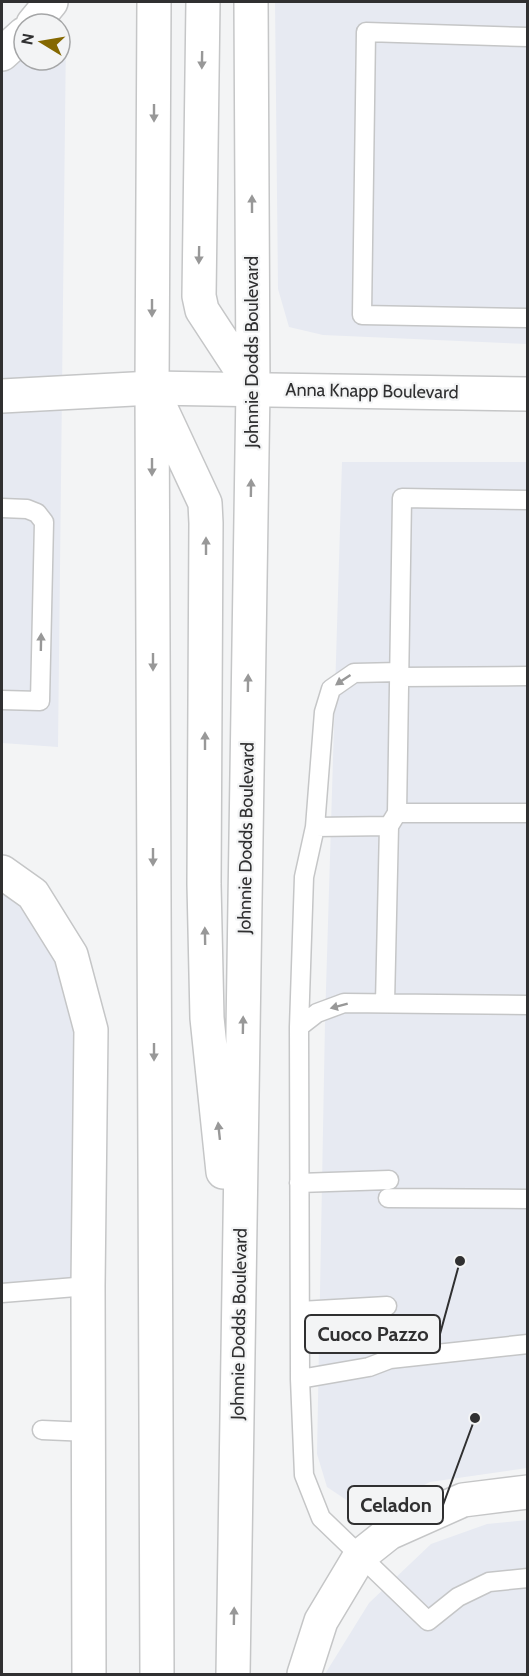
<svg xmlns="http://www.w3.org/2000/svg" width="529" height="1676" font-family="Cabin,sans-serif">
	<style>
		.built { fill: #e7eaf2 }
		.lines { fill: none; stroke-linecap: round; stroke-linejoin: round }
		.service-casing { stroke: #c5c6c7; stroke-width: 21 }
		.tertiary-casing { stroke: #c5c6c7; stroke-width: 36 }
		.trunk-casing { stroke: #c5c6c7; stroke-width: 36 }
		.service { stroke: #fff; stroke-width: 18 }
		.tertiary { stroke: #fff; stroke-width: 33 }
		.trunk { stroke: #fff; stroke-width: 33 }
		.oneway { fill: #989898 }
		.labels { text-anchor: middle; stroke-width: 4.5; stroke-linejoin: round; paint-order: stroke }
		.street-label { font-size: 18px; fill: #303031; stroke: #f3f4f5 }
		.leader { fill: none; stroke: #303031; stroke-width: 2 }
		.callout-dot { fill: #303031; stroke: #f3f4f5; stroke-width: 2 }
		.callout { fill: #f3f4f5; stroke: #303031; stroke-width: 2 }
		.callout-label { font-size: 20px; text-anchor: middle; font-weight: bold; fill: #303031 }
	</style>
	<rect width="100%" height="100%" fill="#f3f4f5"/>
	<path class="built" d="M275,2H527V344L323,335L289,327L278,289Z
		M24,34V60H60V34H66L58,747L2,743V54Z
		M342,462H527V1468L430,1482L381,1507L351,1503L327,1487L317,1454L325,1022Z
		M2,872L71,955L88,1286L2,1293Z
		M527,1520V1674H325L369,1603L431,1544L487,1524Z"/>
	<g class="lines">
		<g class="service-casing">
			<path id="service" d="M528,37L366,32L362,315L528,318
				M2,508L27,509L37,513L44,522L40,701L2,700
				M400,677L528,676
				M397,813L402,498L528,500
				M528,813H397L389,826L315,827L304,877L299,1027L300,1379L304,1475L321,1518L428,1621L458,1597L489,1582L528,1578
				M315,827L324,712L331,689L354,673L400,672
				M385,1003L389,826
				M299,1027L317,1013L344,1003L528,1005
				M299,1183L389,1180
				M388,1198L528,1199
				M2,1293L88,1286
				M300,1311L387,1306
				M300,1379L369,1367L390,1359L528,1344
				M42,1430L89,1432"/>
		</g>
		<g class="tertiary-casing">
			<path id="tertiary" d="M33,24L51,2
				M2,54L24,34
				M2,396L152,388L528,394
				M2,872L33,894L71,955L91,1030L88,1286L89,1674
				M304,1674L321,1621L360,1556L389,1533L463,1500L528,1492"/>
		</g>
		<g class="trunk-casing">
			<path id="trunk" d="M154,2L152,388L157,1674
				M203,2L199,296L202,310L253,388
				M156,398L205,503L206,523L204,884L207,1018L223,1172
				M233,1674L253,388L251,2"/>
		</g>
		<use href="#service" class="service"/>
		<use href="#tertiary" class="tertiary"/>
		<use href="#trunk" class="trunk"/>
	</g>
	<defs><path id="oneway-solid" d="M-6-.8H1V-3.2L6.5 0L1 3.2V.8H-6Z" transform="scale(1.5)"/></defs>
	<g class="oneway">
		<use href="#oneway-solid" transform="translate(202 60) rotate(91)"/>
		<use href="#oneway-solid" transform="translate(154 113) rotate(90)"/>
		<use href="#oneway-solid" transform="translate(252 204) rotate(-90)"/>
		<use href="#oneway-solid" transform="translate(199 255) rotate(91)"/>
		<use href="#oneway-solid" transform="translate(152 308) rotate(90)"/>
		<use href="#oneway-solid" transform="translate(152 467) rotate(90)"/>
		<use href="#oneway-solid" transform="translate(251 488) rotate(-89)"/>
		<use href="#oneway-solid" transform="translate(206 546) rotate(-90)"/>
		<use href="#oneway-solid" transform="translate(41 642) rotate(-89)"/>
		<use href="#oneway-solid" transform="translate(153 662) rotate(90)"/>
		<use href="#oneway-solid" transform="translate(343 680) rotate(146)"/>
		<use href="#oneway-solid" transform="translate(248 683) rotate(-89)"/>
		<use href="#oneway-solid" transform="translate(205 741) rotate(-90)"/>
		<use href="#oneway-solid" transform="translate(153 857) rotate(90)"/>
		<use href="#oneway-solid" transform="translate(205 936) rotate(-91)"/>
		<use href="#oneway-solid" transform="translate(339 1006) rotate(165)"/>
		<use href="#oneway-solid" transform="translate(243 1025) rotate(-89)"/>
		<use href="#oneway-solid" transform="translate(154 1052) rotate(90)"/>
		<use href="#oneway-solid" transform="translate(219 1131) rotate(-96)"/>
		<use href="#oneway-solid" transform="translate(234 1616) rotate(-89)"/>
	</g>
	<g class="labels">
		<g class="street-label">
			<text transform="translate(252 352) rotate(-90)" y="6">Johnnie Dodds Boulevard</text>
			<text transform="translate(372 391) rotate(1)" y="6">Anna Knapp Boulevard</text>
			<text transform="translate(246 838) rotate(-89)" y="6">Johnnie Dodds Boulevard</text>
			<text transform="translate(239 1324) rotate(-89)" y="6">Johnnie Dodds Boulevard</text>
		</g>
	</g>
	<path class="leader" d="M460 1261L440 1334M475 1418L443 1505"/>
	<g class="callout-dot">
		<circle cx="460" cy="1261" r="6"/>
		<circle cx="475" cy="1418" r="6"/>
	</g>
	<g class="callout">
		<rect x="305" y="1315" width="135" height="38" rx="6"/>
		<rect x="348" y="1486" width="95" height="38" rx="6"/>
	</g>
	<g class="callout-label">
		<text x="373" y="1341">Cuoco Pazzo</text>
		<text x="396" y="1512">Celadon</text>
	</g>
	<rect width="529" height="1676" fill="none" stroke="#303031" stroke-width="6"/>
	<g transform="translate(42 42) rotate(281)"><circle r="28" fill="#f3f4f5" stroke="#a5a6a7" stroke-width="1.5"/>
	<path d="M0-4.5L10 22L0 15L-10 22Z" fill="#856801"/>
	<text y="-9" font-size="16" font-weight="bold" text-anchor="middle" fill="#303031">N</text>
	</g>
</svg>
